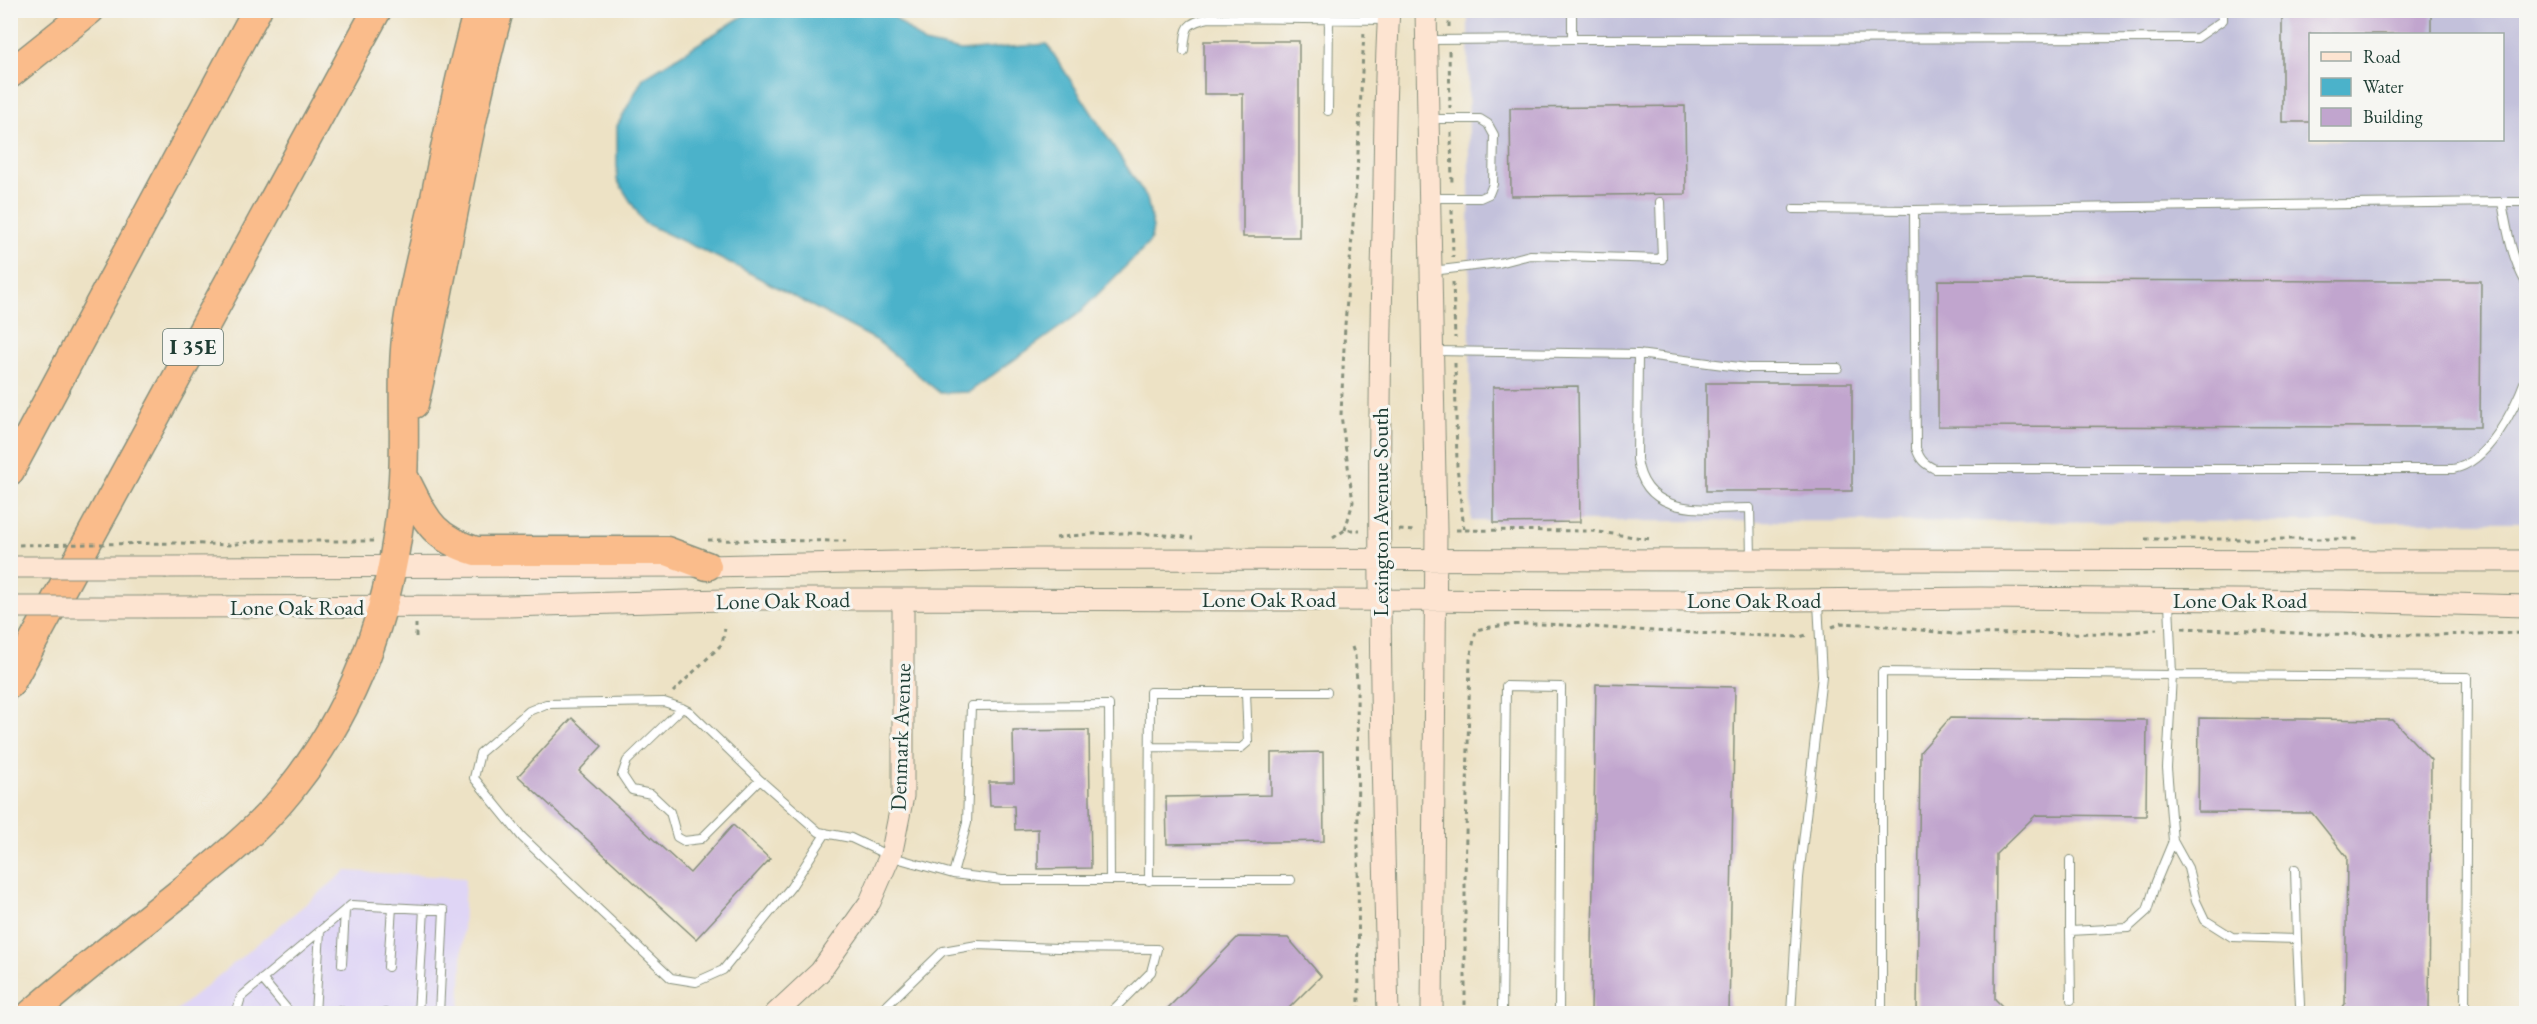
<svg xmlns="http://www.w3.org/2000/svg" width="2537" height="1024" font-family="'EB Garamond',serif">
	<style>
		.built { fill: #dfd5f5 }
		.industrial { fill: #c3c1db; fill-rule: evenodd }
		.water { fill: #4bb2ca; stroke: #35787f; stroke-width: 1.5 }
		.building { fill: #c1a5ce }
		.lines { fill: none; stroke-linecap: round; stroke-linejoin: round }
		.lane-casing { stroke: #86907c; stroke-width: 10 }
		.secondary-casing { stroke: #86907c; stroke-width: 23 }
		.highway-casing { stroke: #86907c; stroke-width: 31 }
		.path { stroke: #86907c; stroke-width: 3; stroke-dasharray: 4.5 4.5; stroke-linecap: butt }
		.lane { stroke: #fff; stroke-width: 8 }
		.secondary { stroke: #fde4d1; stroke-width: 21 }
		.highway { stroke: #fabc8b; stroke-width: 28 }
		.secondary-bridge-casing { stroke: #86907c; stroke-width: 23; stroke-linecap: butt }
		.path-bridge { stroke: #86907c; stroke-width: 3; stroke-dasharray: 4.5 4.5; stroke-linecap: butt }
		.secondary-bridge { stroke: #fde4d1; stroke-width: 21 }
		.labels { text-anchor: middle; stroke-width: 6; stroke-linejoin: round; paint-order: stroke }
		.shield { fill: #f6f6f2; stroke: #60746d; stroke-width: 1.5 }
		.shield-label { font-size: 21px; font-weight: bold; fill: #1f3d34 }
		.street-label { font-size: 22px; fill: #1f3d34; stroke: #f6f6f2 }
	</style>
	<rect width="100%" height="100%" fill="#f6f6f2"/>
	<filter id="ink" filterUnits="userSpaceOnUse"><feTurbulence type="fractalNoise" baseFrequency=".0167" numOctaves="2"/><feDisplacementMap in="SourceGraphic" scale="12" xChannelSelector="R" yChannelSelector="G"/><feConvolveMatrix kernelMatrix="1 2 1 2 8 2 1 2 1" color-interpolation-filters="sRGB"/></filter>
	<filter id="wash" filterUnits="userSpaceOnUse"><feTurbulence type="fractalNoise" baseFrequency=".008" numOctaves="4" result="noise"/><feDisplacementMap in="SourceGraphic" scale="24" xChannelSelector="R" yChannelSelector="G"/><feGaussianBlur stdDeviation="1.35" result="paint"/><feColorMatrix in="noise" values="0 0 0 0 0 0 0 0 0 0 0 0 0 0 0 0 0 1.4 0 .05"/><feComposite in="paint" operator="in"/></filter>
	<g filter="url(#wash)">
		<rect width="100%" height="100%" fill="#ede2c5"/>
		<path class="built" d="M346,871L465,878L460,1013L172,1014Z"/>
		<path class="industrial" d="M1468,11H2526V522L1471,521ZM2310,34H2502V140H2310Z"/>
		<path class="water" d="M751,11H889L893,16L924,43L961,51L1047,44L1147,198L1153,228L1150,242L1077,315L969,392L940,393L876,340L740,268L644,223L617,180V126L643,78Z"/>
		<g id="blocks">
			<path class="building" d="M2282,10H2431V34H2310V122H2282Z
				M1204,41H1299V237H1243V94H1204Z
				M1685,106L1686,194L1511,196L1510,108Z
				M1938,280L2481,281L2480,427L1938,426Z
				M1706,383H1852V491H1706Z
				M1578,386L1580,522L1494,523L1493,387Z
				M1596,684L1735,687L1729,1014H1591Z
				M572,718L602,746L579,771L690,873L733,825L770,859L696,939L518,776Z
				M1950,718L2147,720L2146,816L2036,815L1996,854L1995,999L2010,1014H1917L1920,752Z
				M2199,718L2393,720L2431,760L2429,1014H2338L2345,1004L2347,857L2312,813L2198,812Z
				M1089,730L1091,868L1038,869V829L1015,830L1014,806H990L989,782H1014L1013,731Z
				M1323,752L1324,841L1167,844L1166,797L1271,795V753Z
				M1238,937L1288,938L1321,976L1283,1014H1162Z"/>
		</g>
	</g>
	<g filter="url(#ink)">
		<use href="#blocks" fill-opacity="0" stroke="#86907c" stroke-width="1.5"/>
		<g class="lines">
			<g class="lane-casing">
				<path id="lane" d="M1572,39L2197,38L2223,20V10
					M1428,40L1572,39V10
					M1184,51C1186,27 1185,23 1209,18L1387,20
					M1328,111L1329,19
					M1429,119H1480L1488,124L1494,135L1493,184L1489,194L1480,198H1431
					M2502,202H2526
					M1794,209L1914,210L1916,448C1920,460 1924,464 1935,469H2453C2488,463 2515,408 2526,378
					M1914,210L2502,202C2507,230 2512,259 2526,283
					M1432,271L1499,263L1530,255L1662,259L1660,202
					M1435,351L1638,354L1637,459C1645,519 1705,508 1750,508L1751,558
					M1638,354L1747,368H1838
					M682,708L627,761L622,775L632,790L651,794L670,812L677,837L684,841L701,839L760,780
					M1150,747L1241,748L1248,742L1246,693
					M826,833L791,887L723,970L696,982L671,978L522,837L474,778L480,753L529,711L546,704L664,702L682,708L690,712L760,780L819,832L851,838L889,856L953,874L1002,880H1291
					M2173,841L2188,868L2196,901L2205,920L2232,937L2297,939L2295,869
					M2070,860V931L2128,928L2147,911L2156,882L2173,841L2167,768L2172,675L2467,677L2465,1014
					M953,874L967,823L971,706L1109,705L1110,879
					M1149,881L1150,692H1327
					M2070,931L2071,1000
					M2297,939L2300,1005
					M342,964L345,910
					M388,967L392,907
					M262,979L291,1014
					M236,1014L241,997L351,905L444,910L439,1014
					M315,1014L320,931
					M340,1014V1010
					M386,1014V1013
					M418,1014L424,909
					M878,1014L943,951L977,945L1058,948L1157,949L1151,972L1109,1014
					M1502,1014L1506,686L1561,687L1559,1014
					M1791,1014L1799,878L1822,676L1818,603
					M1882,1014V672L2172,675L2169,602"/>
			</g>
			<g class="secondary-casing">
				<path id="secondary" d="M1426,10L1436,531L1432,1014
					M167,567L707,566L1033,559L2526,561
					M146,607L508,606L759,599H903L1701,601L1980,598L2342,601L2526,606
					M775,1014L820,972L870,902L892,851L903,796V599
					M1388,1014C1381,753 1376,493 1383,232C1385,158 1384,84 1389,10"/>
			</g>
			<g class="highway-casing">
				<path id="highway" d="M10,74L90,10
					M414,404C445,273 463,140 499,10
					M10,471L257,10
					M404,477C425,517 429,537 476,551H667L707,566
					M10,684L377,10
					M31,1014C77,975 124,937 171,900C213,866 256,833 290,790C361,702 397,591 403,479C406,426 400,375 408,322C414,282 425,242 434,203C447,138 460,74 478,10"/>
			</g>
			<path class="path" d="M1449,27V10
				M1449,51L1450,108
				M1451,132L1452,186
				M1452,210L1453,257
				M1453,282L1455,338
				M1455,363L1457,466L1464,529
				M1345,530L1353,502L1341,415L1345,325L1357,173L1364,31
				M1399,530L1417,531
				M1456,530L1591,531L1650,539
				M1056,538C1102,531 1147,532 1193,538
				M1333,538L1345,530H1360
				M2145,539H2361
				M708,540L846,541
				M181,543L229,545L257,541H373
				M1832,627L1842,623L1879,625L1953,634L2126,633L2157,629
				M2182,628L2318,634L2428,635L2526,633
				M416,637V624
				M1352,647L1355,656L1357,682L1359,1014
				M673,692L722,644L725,628
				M1465,1014V879L1470,659L1476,630C1524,619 1573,626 1622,629C1681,633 1740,635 1800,637L1809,634"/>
			<use href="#lane" class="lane"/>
			<use href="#secondary" class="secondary"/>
			<use href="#highway" class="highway"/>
			<g class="secondary-bridge-casing">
				<path id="secondary-bridge" d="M10,567H167
					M10,607H146"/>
			</g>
			<path class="path-bridge" d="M10,545L181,543"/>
			<use href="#secondary-bridge" class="secondary-bridge"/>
		</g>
	</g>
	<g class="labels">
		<rect class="shield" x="163" y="329" width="60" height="36" rx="4.5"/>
		<g class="shield-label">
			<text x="193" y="354">I 35E</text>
		</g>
		<g class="street-label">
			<text transform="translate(1380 512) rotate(-90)" y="8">Lexington Avenue South</text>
			<text x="1269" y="607">Lone Oak Road</text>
			<text transform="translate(783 600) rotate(-1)" y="8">Lone Oak Road</text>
			<text x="1754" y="608">Lone Oak Road</text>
			<text x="2240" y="608">Lone Oak Road</text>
			<text x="297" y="615">Lone Oak Road</text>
			<text transform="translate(900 737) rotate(-88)" y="8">Denmark Avenue</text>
		</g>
	</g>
	<rect width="2537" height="1024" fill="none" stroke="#f6f6f2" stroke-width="36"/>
	<rect x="2309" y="33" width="195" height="108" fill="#f6f6f2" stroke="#a0aca6" stroke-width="1.5"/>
	<rect x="2321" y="52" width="30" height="9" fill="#fde4d1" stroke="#a0aca6" stroke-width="1.5"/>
	<text x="2363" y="63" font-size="18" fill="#1f3d34">Road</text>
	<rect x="2321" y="78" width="30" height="18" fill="#4bb2ca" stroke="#a0aca6" stroke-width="1.5"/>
	<text x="2363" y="93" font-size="18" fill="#1f3d34">Water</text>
	<rect x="2321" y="108" width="30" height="18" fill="#c1a5ce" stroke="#a0aca6" stroke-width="1.5"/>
	<text x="2363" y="123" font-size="18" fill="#1f3d34">Building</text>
</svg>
